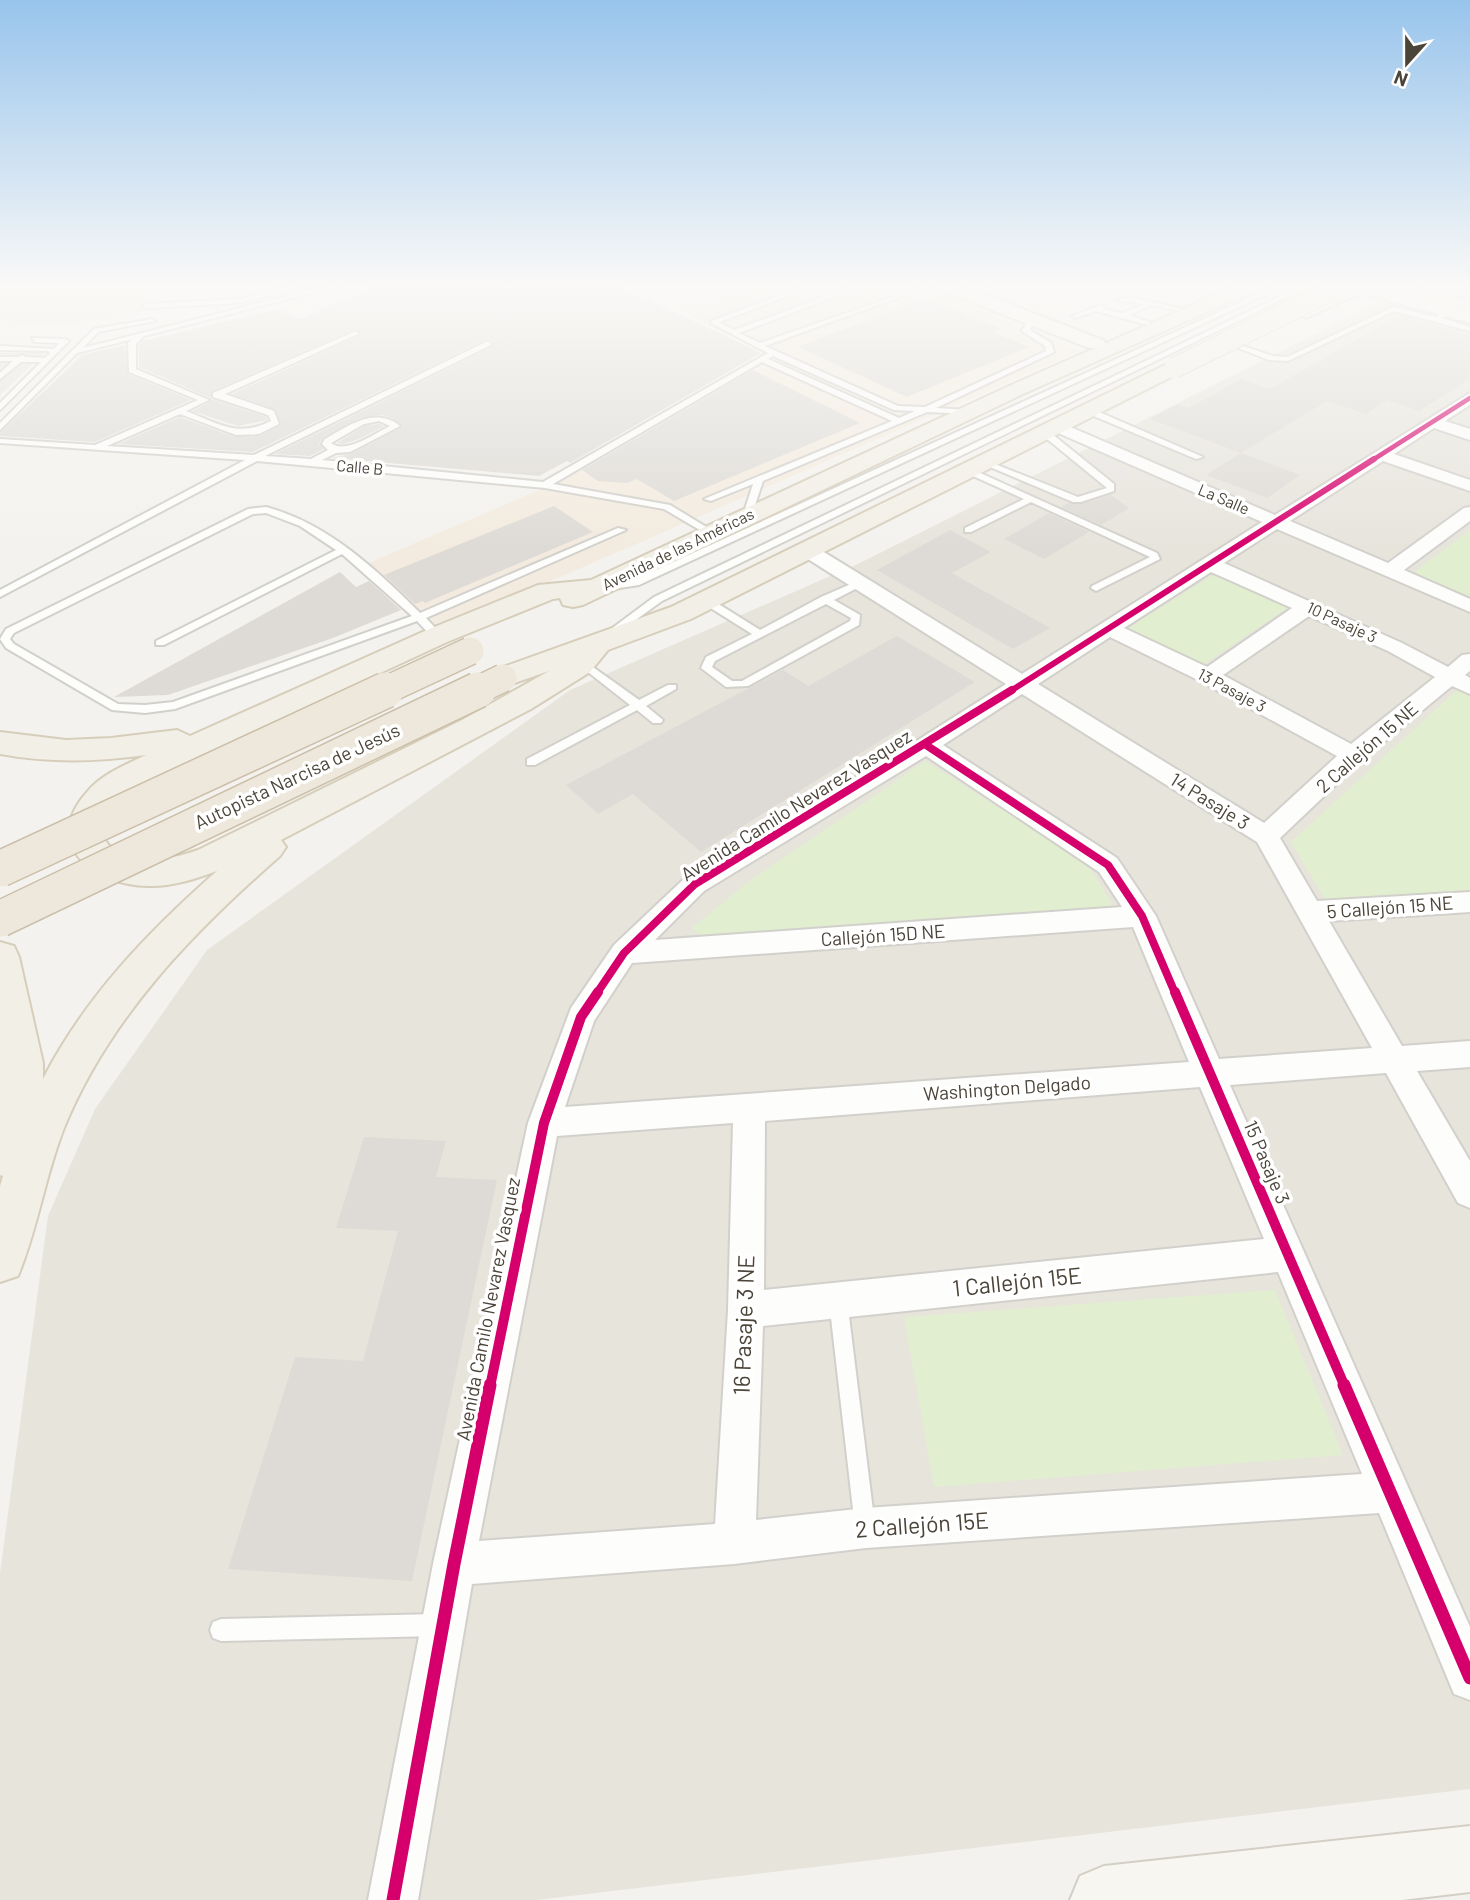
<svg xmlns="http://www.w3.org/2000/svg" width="1470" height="1900" font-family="Barlow,sans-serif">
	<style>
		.residential { fill: #e7e4dc }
		.commercial { fill: #f3ebdf }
		.green { fill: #e1eecf }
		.parking { fill: #e6e3df }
		.building { fill: #dedbd6 }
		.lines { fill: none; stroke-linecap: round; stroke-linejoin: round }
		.lane-casing { stroke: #d2d0cb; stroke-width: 4 }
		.street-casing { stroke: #d2d0cb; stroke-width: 4 }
		.secondary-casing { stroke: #d3cfc5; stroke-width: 4 }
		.primary-casing { stroke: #d6cebb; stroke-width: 4 }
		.lane { fill: #fdfdfc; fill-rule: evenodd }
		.street { fill: #fdfdfc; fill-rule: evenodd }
		.secondary { fill: #f7f6f1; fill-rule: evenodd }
		.primary { fill: #f2efe6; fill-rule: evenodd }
		.primary-bridge-casing { stroke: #d6cebb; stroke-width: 22; stroke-linecap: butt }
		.highway-bridge-far1-casing { stroke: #ccbfa9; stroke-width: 30; stroke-linecap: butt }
		.highway-bridge-casing { stroke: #ccbfa9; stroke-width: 38; stroke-linecap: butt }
		.primary-bridge { stroke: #f2efe6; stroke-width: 20 }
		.highway-bridge-far1 { stroke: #ede8db; stroke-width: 27 }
		.highway-bridge { stroke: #ede8db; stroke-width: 35 }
		.cycleway-far4-casing { stroke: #fff; stroke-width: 7 }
		.cycleway-far3-casing { stroke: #fff; stroke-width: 9 }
		.cycleway-far2-casing { stroke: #fff; stroke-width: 12 }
		.cycleway-far1-casing { stroke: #fff; stroke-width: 15 }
		.cycleway-casing { stroke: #fff; stroke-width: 18 }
		.cycleway-far4 { stroke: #d6006c; stroke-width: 4.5 }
		.cycleway-far3 { stroke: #d6006c; stroke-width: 6 }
		.cycleway-far2 { stroke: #d6006c; stroke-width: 8 }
		.cycleway-far1 { stroke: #d6006c; stroke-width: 10 }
		.cycleway { stroke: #d6006c; stroke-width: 13 }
		.labels { text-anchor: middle; stroke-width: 7; stroke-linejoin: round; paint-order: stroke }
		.far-street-label { font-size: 16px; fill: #4b4439; stroke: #fff }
		.street-label { font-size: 19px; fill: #4b4439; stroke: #fff }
		.near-street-label { font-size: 23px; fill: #4b4439; stroke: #fff }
	</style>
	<rect width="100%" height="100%" fill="#f4f2ee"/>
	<path class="residential" d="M1385,299L1470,323V1789L537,1900H0V1573L48,1216L95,1109L207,950L570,690L860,563Z"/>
	<path class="commercial" d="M0,283H167L140,313H122L116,318L84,319L79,324L5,325L11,319L0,318Z
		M763,283H913L1080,351L436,631L364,565L567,478L777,360L681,310Z"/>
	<path class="green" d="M1470,530V597L1413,573Z
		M1216,573L1289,607L1203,665L1127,629Z
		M1458,689L1470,696V890L1325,899L1291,842Z
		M925,761L1088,864L1113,906L700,935L692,928L747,883Z
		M1275,1290L1343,1455L934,1487L904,1317Z"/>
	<path class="parking" d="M0,353H44L0,395Z
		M1097,455L1135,476L1120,481L1083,460Z"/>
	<path class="building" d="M371,283H613L761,353L570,463L567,461L539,476L331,458L351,454L402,427L392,418L381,415L361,418L324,437L319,444L324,449L310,456L275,454L492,347L493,343L489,338L253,452L118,444L180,417L235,437L260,436L281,425L276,410L232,394L359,336L361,332L353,330L212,391L211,398L139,367V345L143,341L278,309L300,319L370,289Z
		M924,299L1002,329L992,332L1029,347L907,397L798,347Z
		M1400,315L1470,336V378L1419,411L1387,400L1366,414L1327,401L1241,453L1150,419L1178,404L1189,408L1241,379L1270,389Z
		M125,345L128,374L191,400L95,442L0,436V433L82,355Z
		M753,370L860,423L674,501L637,479L627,483L598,481L582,470Z
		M211,399L266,417L267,420L238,426L192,411L210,402Z
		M379,424L384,426L359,439L344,444L337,443L365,426Z
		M1241,453L1300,475L1267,498L1206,475Z
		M1111,495L1129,508L1101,525L1061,507L1068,503L1082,504Z
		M554,506L593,532L425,603L423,601L415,604L384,575Z
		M1049,513L1089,532L1044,559L1004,539Z
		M950,530L991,552L952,573L1050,628L1013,649L877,570Z
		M340,572L356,587L369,581L401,610L333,638L168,695L114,697Z
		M897,636L975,682L701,852L633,794L598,814L566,785L783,670L808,686Z
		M364,1137L446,1141L436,1177L497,1180L412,1581L228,1569L295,1357L363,1361L398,1231L336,1228Z"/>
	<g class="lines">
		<g class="lane-casing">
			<path id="lane" d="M303,283H314L240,303L146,308L143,306L146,304L240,299Z
				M339,283H350L144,336L136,344V369L209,400L186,411C220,424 237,438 271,421L268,415L213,397V393L354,332H358V334L225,394L274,411L279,424L259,434L236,435L180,414L107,446L254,455L488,341L491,345L265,456L311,459L328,450L322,444L325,439C348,426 375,406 400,426L350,452L336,453L322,460L543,482L768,353L711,323V321L814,283H823L719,322L734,330L862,283H871L739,333L760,343L916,289V291L765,346L898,406L925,407L1046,351L1045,346L1022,331L1029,318L1034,319L1030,330L1051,343L1054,352L936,408L968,410L972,412L971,414L927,412L763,481L751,517L743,515L753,484L711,501L704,499L892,421L762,362L553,484L670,505L713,531V535L710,536L664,509L545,488L257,461L0,597V590L245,460L0,443V439L95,445L198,400L129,372L128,343L133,339L77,353L0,430V423L94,329L152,319L155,321L98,332L83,348ZM773,356L894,410L915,411L899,418L768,359ZM379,421L390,426C375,433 346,455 331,443L364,424Z
				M996,283L990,286L987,284V283Z
				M1222,283H1230L1232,285L1229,287Z
				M1282,283H1291L639,585L607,590L602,587L607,584L634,580Z
				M1308,283H1316L662,601L612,637H604L603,635L654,597Z
				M1131,297L1181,309L1178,311L1152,305L1129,315L1150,322L1148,325L1096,311L1075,318L1072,316L1101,305L1104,307L1103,309L1122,313L1144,304L1116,300Z
				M1393,307L1436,317L1447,310H1451V312L1442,318L1470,327V331L1394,311L1288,361L1269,360L1233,346L1237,344L1273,356L1287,357Z
				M32,338L65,339L69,341L0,410V403L41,362H21L0,379V373L13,361H0V357H18L22,355L25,357L45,358L50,353L48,351L0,350V346L54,349L59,343L35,342Z
				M1084,408H1090L1203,457L1196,459L1084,412Z
				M1041,430H1047L1114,484V491L1081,502H1073L978,462L985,460L1078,497L1107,488L1041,434Z
				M967,467L1157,553L1160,559L1096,591L1091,588L1092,586L1150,557L1031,502L971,532H965V528L1024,499L964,472V468Z
				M266,507C327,523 377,570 420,613L618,528L626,530L426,618L441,634V638H433L417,621L175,709L145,713L112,710L6,648L0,639L6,629L248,509ZM266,513L300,526L336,550L156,641V645H164L342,554L412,616L173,702L145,705L118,704L14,644L10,639L14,633L253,514Z
				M860,580L865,583L863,585L834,600L860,615L859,625L748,686L726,687L701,668L706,657L752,634L701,602V598H709L760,630L821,597ZM826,604L851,618L850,621L742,681H732L712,667L715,661Z
				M583,660L639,700L668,685H676V689L646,706L663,720L661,723H653L637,710L535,765H527V759L630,705L579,665V661Z
				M838,1291L844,1294L847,1300L875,1527L872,1534L865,1537L858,1534L855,1527L829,1300L832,1294Z
				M438,1614L446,1617L449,1625L446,1633L438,1636L221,1641L213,1638L210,1630L213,1622L221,1619Z"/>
		</g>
		<g class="street-casing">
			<path id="street" d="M1470,393V405L1445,421L1470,429V440L1434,428L1394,454L1470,480V491L1383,461L1290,521L1388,563L1464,508L1470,507V521L1404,570L1470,599V612L1277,529L1224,563L1402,643L1448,667L1462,655L1470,654V671L1465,675L1470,678V694L1452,686L1361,761L1280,838L1317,901L1470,892V912L1329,921L1402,1046L1470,1041V1067L1417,1071L1470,1161V1208L1458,1203L1386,1073L1230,1085L1470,1627V1700L1454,1694L1379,1513L866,1548L734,1564L472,1584L418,1900H368L433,1564L528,1123L571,1008L614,945L686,877L918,740L1006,684L800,554L797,550L800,546H814L1022,674L1262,522L1049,429L1047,426L1049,423H1061L1275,515ZM1211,572L1292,608L1207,667L1124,628ZM1309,616L1388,651L1435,677L1351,744L1223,675ZM1110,637L1200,681L1337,756L1264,823L1038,684ZM1022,694L1257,842L1372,1048L1219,1059L1156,916L1117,858L943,745ZM926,756L1099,872L1122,907L655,940L704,891ZM1133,927L1189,1062L565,1107L594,1021L632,963ZM1200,1087L1264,1239L764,1290L765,1121ZM733,1123L728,1310L715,1524L479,1541L557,1136ZM1278,1272L1362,1474L866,1508L756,1520L763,1326Z"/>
		</g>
		<g class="secondary-casing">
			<path id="secondary" d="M930,283H955L1103,340L1106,344L1103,348H1089L933,287Z
				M1443,283H1470V293L1446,287Z
				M1368,285L1470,311V323L1368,295L1354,296L1306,318L1297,312L1299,308L1344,287Z
				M1470,1826V1892L1402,1900H1070L1080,1876L1104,1866Z"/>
		</g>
		<g class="primary-casing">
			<path id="primary" d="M1242,283H1266L1263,287L1023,394L583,605L573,607L563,605L560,598L553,599L447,642L157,777C55,827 114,881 198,850L462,720L549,671L503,687L492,685L488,678L492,671L671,607L1167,364H1181L1184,368L1181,372L691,619L608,650L590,672L531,709L281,840L286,847L280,856C192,933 109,1018 64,1128C45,1176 38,1228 18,1276L0,1282V1186L3,1176L0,1175V942L14,946L19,957L43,1063V1079C85,997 149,931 217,871C195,879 172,887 148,886C94,885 40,845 87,792C102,774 125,765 146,755C97,762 49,763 0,754V732L66,740L111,738L177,730L190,736L427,630L538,585L591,580L1009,386Z
				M1277,283C1301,283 1322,281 1337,301L1328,307L1321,305L1311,295L1280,287Z
				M1370,283H1400L1470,301V313L1373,287Z"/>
		</g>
		<use href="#lane" class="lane"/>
		<use href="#street" class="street"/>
		<use href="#secondary" class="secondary"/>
		<use href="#primary" class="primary"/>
		<g class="primary-bridge-casing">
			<path id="primary-bridge" d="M1174,368L1347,283"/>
		</g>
		<g class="highway-bridge-far1-casing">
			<path id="highway-bridge-far1" d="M382,692L470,651
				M474,692L503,678"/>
		</g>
		<g class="highway-bridge-casing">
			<path id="highway-bridge" d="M0,869L386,690
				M0,919L478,690"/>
		</g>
		<use href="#primary-bridge" class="primary-bridge"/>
		<use href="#highway-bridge-far1" class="highway-bridge-far1"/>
		<use href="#highway-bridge" class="highway-bridge"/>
		<g class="cycleway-far4-casing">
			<path id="cycleway-far4" d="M1371,461L1470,398"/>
		</g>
		<g class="cycleway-far3-casing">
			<path id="cycleway-far3" d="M1009,692L1374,459"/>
		</g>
		<g class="cycleway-far2-casing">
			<path id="cycleway-far2" d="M926,745L1108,865L1142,916L1175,993
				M597,993L624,953L695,884L1012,690"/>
		</g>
		<g class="cycleway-far1-casing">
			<path id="cycleway-far1" d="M1175,992L1345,1387
				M490,1387L544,1123L581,1017L598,992"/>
		</g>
		<g class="cycleway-casing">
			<path id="cycleway" d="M1344,1385L1470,1678
				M393,1900L454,1564L490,1385"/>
		</g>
		<use href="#cycleway-far4" class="cycleway-far4"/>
		<use href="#cycleway-far3" class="cycleway-far3"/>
		<use href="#cycleway-far2" class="cycleway-far2"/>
		<use href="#cycleway-far1" class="cycleway-far1"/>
		<use href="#cycleway" class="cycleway"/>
	</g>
	<linearGradient id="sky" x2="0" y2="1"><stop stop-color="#98c4ec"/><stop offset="0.52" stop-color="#faf9f7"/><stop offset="1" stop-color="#faf9f7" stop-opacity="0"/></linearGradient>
	<rect width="1470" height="549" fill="url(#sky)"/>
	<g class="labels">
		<g class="far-street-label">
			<text transform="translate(360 467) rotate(5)" y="6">Calle B</text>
			<text transform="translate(1224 499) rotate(23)" y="6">La Salle</text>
			<text transform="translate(678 549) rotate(-26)" y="6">Avenida de las Américas</text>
			<text transform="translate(1342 622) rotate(25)" y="6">10 Pasaje 3</text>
			<text transform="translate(1232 690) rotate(28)" y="6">13 Pasaje 3</text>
		</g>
		<g class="street-label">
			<text transform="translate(1367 747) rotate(-41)" y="7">2 Callejón 15 NE</text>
			<text transform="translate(297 776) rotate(-25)" y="7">Autopista Narcisa de Jesús</text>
			<text transform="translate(1210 801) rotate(32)" y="7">14 Pasaje 3</text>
			<text transform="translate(796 805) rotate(-32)" y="7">Avenida Camilo Nevarez Vasquez</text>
			<text transform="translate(1390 907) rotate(-4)" y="7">5 Callejón 15 NE</text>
			<text transform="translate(883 935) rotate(-4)" y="7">Callejón 15D NE</text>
			<text transform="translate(1007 1088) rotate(-4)" y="7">Washington Delgado</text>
			<text transform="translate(1267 1162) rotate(67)" y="7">15 Pasaje 3</text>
			<text transform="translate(488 1309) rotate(-79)" y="7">Avenida Camilo Nevarez Vasquez</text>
		</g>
		<g class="near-street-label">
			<text transform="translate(1017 1282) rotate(-6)" y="8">1 Callejón 15E</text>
			<text transform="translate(744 1325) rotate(-88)" y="8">16 Pasaje 3 NE</text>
			<text transform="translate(922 1525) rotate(-4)" y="8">2 Callejón 15E</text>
		</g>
	</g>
	<g transform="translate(1407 63) rotate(201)" stroke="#ffffff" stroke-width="5" paint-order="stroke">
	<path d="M0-5L12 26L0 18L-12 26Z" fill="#4b4439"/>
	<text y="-10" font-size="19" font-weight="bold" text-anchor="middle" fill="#4b4439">N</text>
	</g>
</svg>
